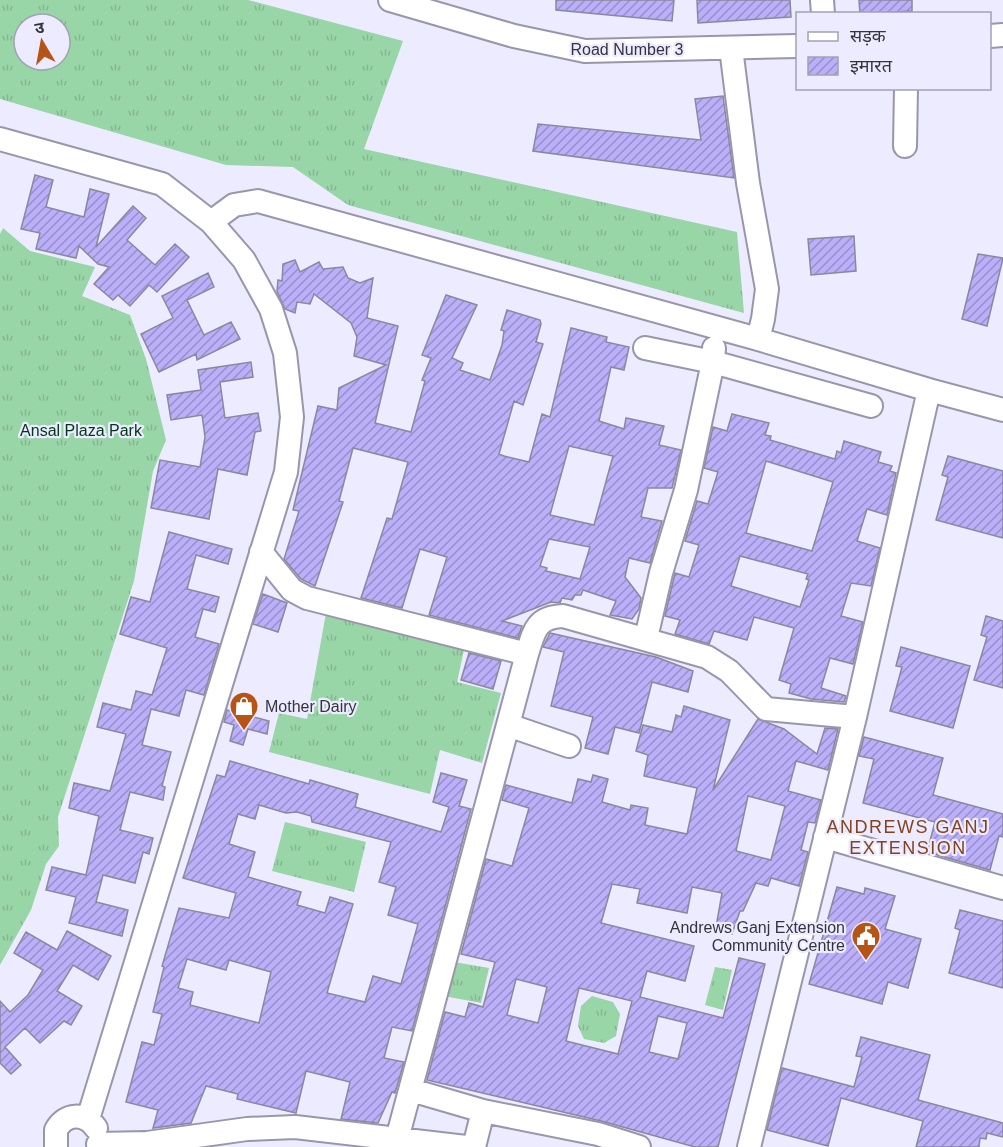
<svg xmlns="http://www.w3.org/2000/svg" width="1003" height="1147" font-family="Helvetica,'Noto Sans Devanagari',sans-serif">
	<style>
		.grass { fill: url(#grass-tufts); fill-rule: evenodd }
		.building { fill: url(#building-hatch); stroke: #8a889e; stroke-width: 1.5; fill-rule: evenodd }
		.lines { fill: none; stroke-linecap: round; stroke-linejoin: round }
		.minor-casing { stroke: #9996ac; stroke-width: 26 }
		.minor { stroke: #fff; stroke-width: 22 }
		.labels { text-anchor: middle; stroke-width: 4.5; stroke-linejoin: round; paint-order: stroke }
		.street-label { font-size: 16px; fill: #35343d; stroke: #edebff }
		.park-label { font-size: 16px; fill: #013918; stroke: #edebff }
		.poi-label { font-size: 16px; fill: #35343d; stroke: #edebff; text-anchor: start }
		.neighbourhood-label { font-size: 18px; letter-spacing: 1.5px; fill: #83431f; stroke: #edebff }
	</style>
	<defs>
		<pattern id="grass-tufts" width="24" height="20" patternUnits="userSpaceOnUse" patternTransform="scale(1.5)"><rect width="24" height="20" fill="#98d5a7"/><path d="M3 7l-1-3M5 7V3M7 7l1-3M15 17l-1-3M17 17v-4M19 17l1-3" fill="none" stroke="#84b791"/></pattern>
		<pattern id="building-hatch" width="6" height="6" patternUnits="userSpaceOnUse" patternTransform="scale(1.5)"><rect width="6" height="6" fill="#baaff8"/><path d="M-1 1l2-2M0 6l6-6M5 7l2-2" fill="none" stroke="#988fca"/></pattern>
	</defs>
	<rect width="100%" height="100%" fill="#edebff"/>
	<path class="grass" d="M0,0H248L403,41L364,149L737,232L744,313L348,205L293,167L226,165L0,99ZM24,24H60V60H24Z
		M3,228L30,251L95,267L82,296L130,315L146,359L166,440L153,471L134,581L58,817L59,846L46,864L31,910L0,965V234Z
		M326,613L464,650L457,682L501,693L482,763L440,750L430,794L269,752L279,713L307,719Z
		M285,822L366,842L354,892L272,871Z
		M454,962L489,968L481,1003L444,996Z
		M715,967L732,970L723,1010L705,1005Z
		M592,996L613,1002L620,1014L616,1036L604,1043L584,1039L578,1026L581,1006Z"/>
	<path class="building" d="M556,0H674L672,21L556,10Z
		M697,0H790L791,17L698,23Z
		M859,0H912V11L860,14Z
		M723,96L734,178L533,151L538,124L701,140L695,99Z
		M35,175L53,180L46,207L84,217L90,189L109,194L96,247L133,206L146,218L127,240L155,265L175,244L189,257L157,292L149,285L130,306L118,295L113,300L94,284L109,267L98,264L79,246L76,258L36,249L40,233L21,229Z
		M854,236L856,271L811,275L808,239Z
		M978,254L1003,258L987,326L962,319Z
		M295,260L300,272L319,262L323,269L343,267L348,278L360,283L373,278L367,318L398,326L375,423L411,432L425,381L422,380L431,358L422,355L446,295L477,305L452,358L463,363L460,370L490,380L502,345L504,331L501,330L507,310L540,320L541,324L536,342L543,344L523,405L514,401L499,454L504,456L529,462L542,414L550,417L571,328L607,337L606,342L629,347L624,370L611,367L599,421L624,429L626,418L664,426L659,445L681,450L672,488H648L641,517L662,521L650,563L629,558L625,577L641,598L639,609L632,619L610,615L616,601L583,590L581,595H575L572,600L562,598L560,603L551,602L502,621L522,626L518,638L429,615L447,557L420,549L402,608L361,598L387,518L392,519L408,462L353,448L339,501L343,502L315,586L301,579L284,559L299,511L293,510L318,406L337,410L339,388L386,365L354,356L357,337L351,323L314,294L310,304L297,302L295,313L285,309L277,291L278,280L282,281L283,264ZM569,446L613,456L594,525L550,515ZM549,539L590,547L580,579L546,571L547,568L540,566Z
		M208,273L214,287L187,300L204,335L231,322L240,339L197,360L196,354L159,372L141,334L173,318L162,296Z
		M251,362L253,377L220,382L225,418L258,413L261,431L255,432L247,475L218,469L209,519L151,508L160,460L200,467L205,437L202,415L171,420L167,395L201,390L198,370Z
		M732,414L769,423L765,435L771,436L770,440L835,459L837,451L841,453L844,441L881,452L878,462L892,466L890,471L896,473L887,515L867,509L857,541L880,548L871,586L851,583L841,616L863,622L853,664L830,658L821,688L846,696L844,702L811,699L789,693L791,684L779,680L794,628L754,617L747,640L714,631L709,644L675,634L680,620L665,616L675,573L689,577L699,545L685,541L697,501L708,504L718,472L704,468L713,427L727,431ZM766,461L833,482L812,551L746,533ZM740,556L808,574L806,579L809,580L800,607L731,586Z
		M948,456L1003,471V538L936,520L948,477L942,475Z
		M169,532L232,549L228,564L196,555L187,589L219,597L215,612L203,609L195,637L219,644L204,695L186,690L179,716L151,709L142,745L171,752L162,786L165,787L163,800L130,792L120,830L153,838L149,854L143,852L135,883L103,875L96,902L128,910L122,936L69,923L76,897L46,890L52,867L86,875L99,816L69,808L74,783L110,791L126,734L97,727L103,703L131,710L136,691L152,695L167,648L120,634L131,597L150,602Z
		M263,594L287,603L278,632L253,624Z
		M986,616L1003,621V688L974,680L987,637L981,635Z
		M550,633L656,657L693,671L688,692L652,682L639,733L615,727L608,754L585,748L593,717L551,706L564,652L543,647Z
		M901,647L970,666L953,728L890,711L902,667L896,666Z
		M469,653L501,661L493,689L461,680Z
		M684,706L730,720L713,790L758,719L784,729L817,754L825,728L838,729L828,770L796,761L788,791L821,800L815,823L808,822L801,850L808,852L799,886L771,878L768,886L756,883L743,911H740L732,934L716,927L722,893L692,887L687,913L637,903L640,889L612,884L601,923L694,946L685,981L647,971L640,997L723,1018L739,958L765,964L718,1147H695L601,1121L427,1080L445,1012L465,1017L469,1003L483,1007L495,962L461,954L486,859L512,866L529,808L502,800L506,785L572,803L578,779L591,782L593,775L608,779L602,802L630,810L631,805L648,808L645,825L687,834L697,788L644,776L648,755L636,751L643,725L672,732L676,715L681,717ZM748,796L785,806L771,860L736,851ZM516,979L547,987L538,1023L507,1015ZM579,988L632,1001L618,1054L566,1041ZM658,1016L687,1023L678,1059L649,1052Z
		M227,710L269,721L267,734L248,729L243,745L230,741L234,725L224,722Z
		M864,737L943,758L933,795L1003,814V837L999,836L990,870L927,852L935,822L863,803L874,759L859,756Z
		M230,761L309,784L310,780L358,794L355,807L441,832L449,807L433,802L441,773L467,780L459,806L471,809L412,1031L392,1027L384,1058L404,1062L395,1093L392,1092L378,1123L341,1119L350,1082L306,1071L296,1113L237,1099L238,1094L206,1086L191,1123L153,1128L158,1110L126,1102L142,1042L154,1045L162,1014L153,1012L164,967L162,966L179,908L229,918L236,893L183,878L217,775L225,777ZM259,805L286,813L297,812L311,816L312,822L391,842L379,882L396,887L388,915L418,924L401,984L373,976L365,1002L327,993L353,904L330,897L325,913L297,905L301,892L248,877L255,852L229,844L238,814L255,819ZM187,959L226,970L229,960L271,972L259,1023L190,1005L193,992L178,988Z
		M837,887L864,894L865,888L895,896L885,929L921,939L908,988L888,982L882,1004L809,984Z
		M960,910L1003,921V988L949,973L960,930L955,928Z
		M67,931L111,956L98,980L73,965L57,991L82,1006L71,1025L64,1021L40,1043L25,1028L5,1047L21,1065L11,1074L0,1063V1001L10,1012L28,995L43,970L14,953L26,932L57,950Z
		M861,1037L930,1055L918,1100L1003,1123V1137L987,1133L986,1139L980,1138L979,1147H916L923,1121L841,1098L828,1146L767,1130L782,1068L854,1087L862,1057L856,1056Z"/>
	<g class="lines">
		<g class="minor-casing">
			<path id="minor" d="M390,0L514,36L585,51L798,46
				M822,0L823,14
				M990,36L1003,35
				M731,48L748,183L767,289L763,319L758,339
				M0,139L162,184L211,222L244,260L271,309L285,353L292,417L286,472L88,1119
				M905,146L906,88
				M211,222L234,205L258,201L758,339L929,390L855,717L749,1147
				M645,348L713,362L686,490L661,573L646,638
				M714,348L713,362L871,406
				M929,390L1003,410
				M261,552L292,590L307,598L527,654
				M508,725L569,746
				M825,837L1003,888
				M411,1090L483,1111
				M397,1139L527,654C534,631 536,617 563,616L707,657L729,671L766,709L855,717
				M98,1144L147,1143L247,1129L295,1127L466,1147
				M56,1147V1130C65,1113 85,1112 96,1128
				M474,1147L483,1111L598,1134L639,1147"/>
		</g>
		<use href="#minor" class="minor"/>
	</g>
	<defs>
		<g id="shop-pin" transform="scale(1.5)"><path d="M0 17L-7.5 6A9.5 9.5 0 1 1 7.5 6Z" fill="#b55415" stroke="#edebff"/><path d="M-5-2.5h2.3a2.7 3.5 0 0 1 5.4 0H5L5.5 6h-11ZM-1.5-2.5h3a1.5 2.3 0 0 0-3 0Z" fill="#fff"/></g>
		<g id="civic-pin" transform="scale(1.5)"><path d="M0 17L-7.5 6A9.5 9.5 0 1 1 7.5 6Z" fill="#b55415" stroke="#edebff"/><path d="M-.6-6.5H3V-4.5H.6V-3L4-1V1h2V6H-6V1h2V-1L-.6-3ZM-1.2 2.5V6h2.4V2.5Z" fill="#fff"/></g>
	</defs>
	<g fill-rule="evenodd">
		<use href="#shop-pin" x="244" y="706"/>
		<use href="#civic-pin" x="866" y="936"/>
	</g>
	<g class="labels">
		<g class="street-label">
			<text x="627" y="55">Road Number 3</text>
		</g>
		<g class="park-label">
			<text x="81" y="436">Ansal Plaza Park</text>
		</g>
		<g class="poi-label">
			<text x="265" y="712">Mother Dairy</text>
			<text x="845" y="933" text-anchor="end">Andrews Ganj Extension<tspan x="845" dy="18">Community Centre</tspan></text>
		</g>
		<g class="neighbourhood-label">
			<text x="908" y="833">ANDREWS GANJ<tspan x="908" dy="21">EXTENSION</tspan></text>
		</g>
	</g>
	<rect x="796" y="12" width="195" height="78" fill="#edebff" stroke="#a3a2b1" stroke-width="1.5"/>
	<rect x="808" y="32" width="30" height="9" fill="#ffffff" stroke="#a3a2b1" stroke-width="1.5"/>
	<text x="850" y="42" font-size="18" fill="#35343d">सड़क</text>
	<rect x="808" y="57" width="30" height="18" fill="url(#building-hatch)" stroke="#a3a2b1" stroke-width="1.5"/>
	<text x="850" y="72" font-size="18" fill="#35343d">इमारत</text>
	<g transform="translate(42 42) rotate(350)"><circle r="28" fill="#edebff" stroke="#a3a2b1" stroke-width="1.5"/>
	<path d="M0-4.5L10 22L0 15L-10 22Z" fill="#b55415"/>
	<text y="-9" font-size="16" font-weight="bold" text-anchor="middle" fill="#35343d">उ</text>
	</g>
</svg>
